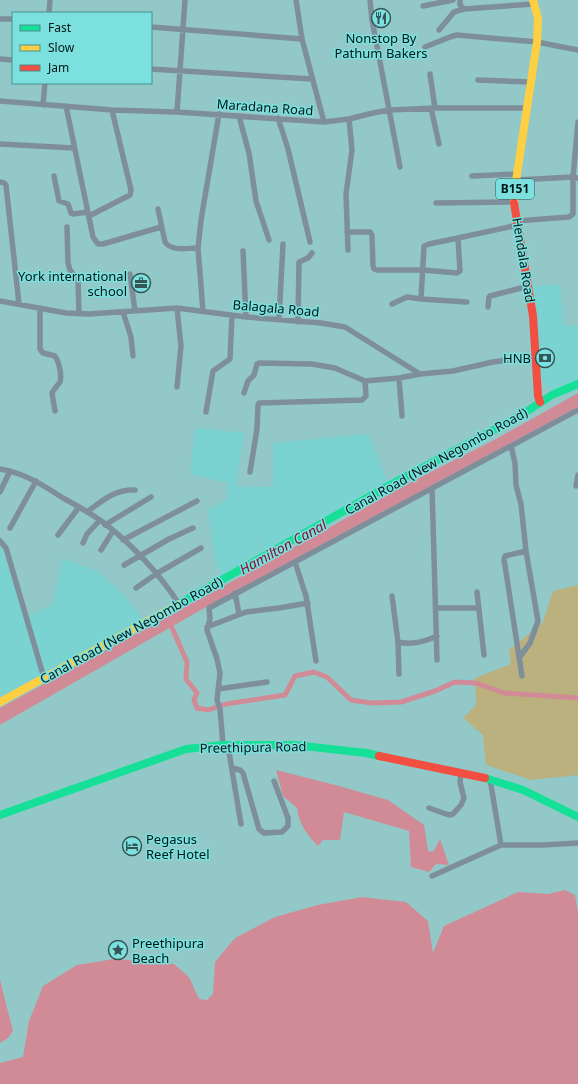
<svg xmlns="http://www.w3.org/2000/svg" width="578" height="1084" font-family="'Noto Sans',sans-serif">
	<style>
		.built { fill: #7ad3d1 }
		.green { fill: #bab17e }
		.water { fill: #d18b97 }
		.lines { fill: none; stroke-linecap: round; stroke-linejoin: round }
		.canal { stroke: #d18b97; stroke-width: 5 }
		.street { stroke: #7e8f9b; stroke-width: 5.5 }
		.fast { stroke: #16e098; stroke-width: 8 }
		.slow { stroke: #ffcf43; stroke-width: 8 }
		.jam { stroke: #f24e42; stroke-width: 8 }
		.labels { text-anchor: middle; stroke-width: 3; stroke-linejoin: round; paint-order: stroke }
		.shield { fill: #7be0de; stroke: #275453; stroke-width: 1 }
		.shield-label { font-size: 12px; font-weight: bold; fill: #031818 }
		.poi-label { font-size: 13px; fill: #031818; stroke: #7be0de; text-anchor: end }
		.street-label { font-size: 13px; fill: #031818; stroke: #7be0de }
		.water-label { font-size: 14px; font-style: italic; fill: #851330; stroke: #7be0de }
	</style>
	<rect width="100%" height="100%" fill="#92c9c8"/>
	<path class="built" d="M560,285L564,326L578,325V381L553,392L545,386L541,377L532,286Z
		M195,428L244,433L236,486L250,487L259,557L222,578L215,559L208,510L227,499V483L190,474Z
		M368,434L389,485L260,557L250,487H273V443Z
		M0,545H1L24,618L53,604L62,558L97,571L124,595L144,620L0,699Z"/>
	<path class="green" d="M578,585V775L531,780L486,765L483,735L463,718L476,705L475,678L511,664L509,650L543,622L553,591Z"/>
	<path class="water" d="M578,393V407L206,607L0,725V708L253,570L413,481L494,440Z
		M276,770L339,786L388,800L424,825L428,851L433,852L440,839L449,865L436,864L429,872L411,867L409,831L344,812L340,840H323L318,846C307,835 299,824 297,808L283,796Z
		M565,890L575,895L578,912V1084H0V1063L23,1057L29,1021L43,986L77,965L114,959L174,964L189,977L199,999L207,1000L213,994L215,962L235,938L275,917L318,905L362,897L406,902L428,921L433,953L444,926L518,892L548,894Z
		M0,980L13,1031L8,1038L0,1043Z"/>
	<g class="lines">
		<path class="canal" d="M169,621L187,662L186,679L197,693L194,700L197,708L208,710L226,704L285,695L295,676L314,672L327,677L351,700L371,703L401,702L435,691L455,682L476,683L504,693L578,698"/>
		<path class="street" d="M296,0L302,39L324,122
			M370,0L372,20L400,167
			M460,0V5L464,9L534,4
			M423,6L453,0
			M49,13L50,0
			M0,19H13
			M151,27L302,39
			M439,30L454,12L464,9
			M425,47L450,37L457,35L537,42L578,50
			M0,59L13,60
			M151,69L312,79
			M430,74L435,108
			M478,80L531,82
			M0,101L112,110L177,112L324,122L349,119L373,113L389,110L435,108H528
			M43,105L45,83
			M66,106L93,237L98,244H103L161,227
			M431,108L439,144
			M177,112L185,0
			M239,116L249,153L256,201L269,240
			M278,118L288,149L310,242
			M0,144L74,148
			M54,176L59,201L68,204L71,213L73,214L88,212
			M472,176L517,174
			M516,180L573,177L578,178
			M0,182L4,183L6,185L19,304
			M436,203L514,202
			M158,209L165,242C172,252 187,248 198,248
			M89,216L130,195L131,190L112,110
			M517,221L569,217L573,214V177L578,122
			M67,227L68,263L70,270L78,280L79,313
			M347,232H370L372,235L373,266L374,269L377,270H423L457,273L460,271L458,238L518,225
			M458,238L429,244L424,246L421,299L467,302
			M348,250L346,194L352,150L349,119
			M243,251L246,317
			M130,274L135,311
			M0,301L66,313L89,314L177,308L246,317L321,323L345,327L420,374L453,371L493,362L536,356
			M392,304L407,297L421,299
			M488,307L489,297L490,296L529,286
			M40,308V349L43,353L55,356C59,362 62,375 60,382C58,385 54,389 52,393L55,411
			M203,311L198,248L201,220L219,114
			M123,312L131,337L133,356
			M279,319L283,244
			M298,322L299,262L308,258L312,253
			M399,378L402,416
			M177,387L181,346L177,308
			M244,393L248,381L254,375L257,364L259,363L312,364L335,368L365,381L399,378L420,374
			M206,412L213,371L230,359L232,315
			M511,446L515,463L516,485L521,504L526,551L538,621L530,643L519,658
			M0,469C24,473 43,485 63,498C76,505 88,512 100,520C130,542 159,573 179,604
			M250,472L257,429L258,405L259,403L362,400L366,396L365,381
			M576,486L578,475
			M432,488L437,660
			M0,492L10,471
			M87,512C103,500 115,489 135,490
			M105,525L151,497
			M10,528L36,481
			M58,535L79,507
			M123,540L197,501
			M0,541L6,548L44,678
			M83,543L87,534L100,520
			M101,550L113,531
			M295,562L306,596L316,661
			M124,565L169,539L193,528
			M136,588L156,574L201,548
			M477,592L484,655
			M235,593L239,614
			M392,596L398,642C413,645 423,642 437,636
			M436,608H479
			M207,627L246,612L279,608L308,603
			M398,642L399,674
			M522,676L504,559L505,556L526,551
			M218,689L267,682
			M223,745L220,709L217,700L220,673L217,659L207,630L210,619L209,608L578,410
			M228,746L241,824
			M232,768L240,770L243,773L259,829L264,833L282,832L288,826V818L274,781
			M490,779L501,845
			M429,808L449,815L453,814L461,805L464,798L460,782L461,774
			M432,876L501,845H543L578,843"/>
		<path class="fast" d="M179,604L390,485L518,417L552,395L578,384
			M485,778L523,790L578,817
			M0,815L186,749L223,745H295L366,753L379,756"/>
		<path class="slow" d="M514,203L517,174L537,42L538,18L533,0
			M0,702L179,604"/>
		<path class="jam" d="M514,203L533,316L538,396L540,402
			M379,756L485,778"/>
	</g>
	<defs>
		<g id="restaurant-ring" transform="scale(1)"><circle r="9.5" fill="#7be0de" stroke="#355656" stroke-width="1.5"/><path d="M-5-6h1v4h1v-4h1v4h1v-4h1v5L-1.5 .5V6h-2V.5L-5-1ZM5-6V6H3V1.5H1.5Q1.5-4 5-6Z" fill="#355656"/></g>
		<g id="office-ring" transform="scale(1)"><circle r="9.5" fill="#7be0de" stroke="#355656" stroke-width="1.5"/><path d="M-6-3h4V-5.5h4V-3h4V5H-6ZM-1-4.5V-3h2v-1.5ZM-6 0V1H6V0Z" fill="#355656"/></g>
		<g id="bank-ring" transform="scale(1)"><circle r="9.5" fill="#7be0de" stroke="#355656" stroke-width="1.5"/><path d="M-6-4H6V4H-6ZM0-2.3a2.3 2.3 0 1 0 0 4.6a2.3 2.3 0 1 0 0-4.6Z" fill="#355656"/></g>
		<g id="hotel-ring" transform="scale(1)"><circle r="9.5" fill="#7be0de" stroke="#355656" stroke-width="1.5"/><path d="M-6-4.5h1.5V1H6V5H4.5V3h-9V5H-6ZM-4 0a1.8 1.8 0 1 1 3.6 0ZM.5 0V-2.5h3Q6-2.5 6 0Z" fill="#355656"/></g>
		<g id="sight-ring" transform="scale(1)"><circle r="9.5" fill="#7be0de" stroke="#355656" stroke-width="1.5"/><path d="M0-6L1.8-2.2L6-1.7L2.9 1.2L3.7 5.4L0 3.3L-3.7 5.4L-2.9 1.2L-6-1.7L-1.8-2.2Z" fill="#355656"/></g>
	</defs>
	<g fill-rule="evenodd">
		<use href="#restaurant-ring" x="381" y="18"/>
		<use href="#office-ring" x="141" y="283"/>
		<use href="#bank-ring" x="545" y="358"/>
		<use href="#hotel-ring" x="132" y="846"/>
		<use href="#sight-ring" x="118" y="950"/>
	</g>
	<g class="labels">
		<rect class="shield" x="496" y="179" width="38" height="20" rx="3"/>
		<g class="shield-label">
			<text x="515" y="193">B151</text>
		</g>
		<g class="poi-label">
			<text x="381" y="43" text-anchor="middle">Nonstop By<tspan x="381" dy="15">Pathum Bakers</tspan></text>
			<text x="127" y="281">York international<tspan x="127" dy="15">school</tspan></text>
			<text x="531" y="363">HNB</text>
			<text x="146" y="844" text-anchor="start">Pegasus<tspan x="146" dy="15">Reef Hotel</tspan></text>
			<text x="132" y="948" text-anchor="start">Preethipura<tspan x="132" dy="15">Beach</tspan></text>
		</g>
		<g class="street-label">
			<text transform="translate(265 107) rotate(4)" y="5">Maradana Road</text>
			<text transform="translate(524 260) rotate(81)" y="5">Hendala Road</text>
			<text transform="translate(276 308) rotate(5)" y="5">Balagala Road</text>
			<text transform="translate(436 461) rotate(-29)" y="5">Canal Road (New Negombo Road)</text>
			<text transform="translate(131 630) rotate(-29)" y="5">Canal Road (New Negombo Road)</text>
			<text transform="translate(253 747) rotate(-1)" y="5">Preethipura Road</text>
		</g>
		<g class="water-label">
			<text transform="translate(283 547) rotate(-29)" y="5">Hamilton Canal</text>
		</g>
	</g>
	<rect x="12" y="12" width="140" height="72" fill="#7be0de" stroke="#4b908f"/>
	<rect x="20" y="25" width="20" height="6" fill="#16e098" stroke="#4b908f"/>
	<text x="48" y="32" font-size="12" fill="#031818">Fast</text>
	<rect x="20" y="45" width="20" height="6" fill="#ffcf43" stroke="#4b908f"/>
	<text x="48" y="52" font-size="12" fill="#031818">Slow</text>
	<rect x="20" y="65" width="20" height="6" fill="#f24e42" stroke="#4b908f"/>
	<text x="48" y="72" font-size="12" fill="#031818">Jam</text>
</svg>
